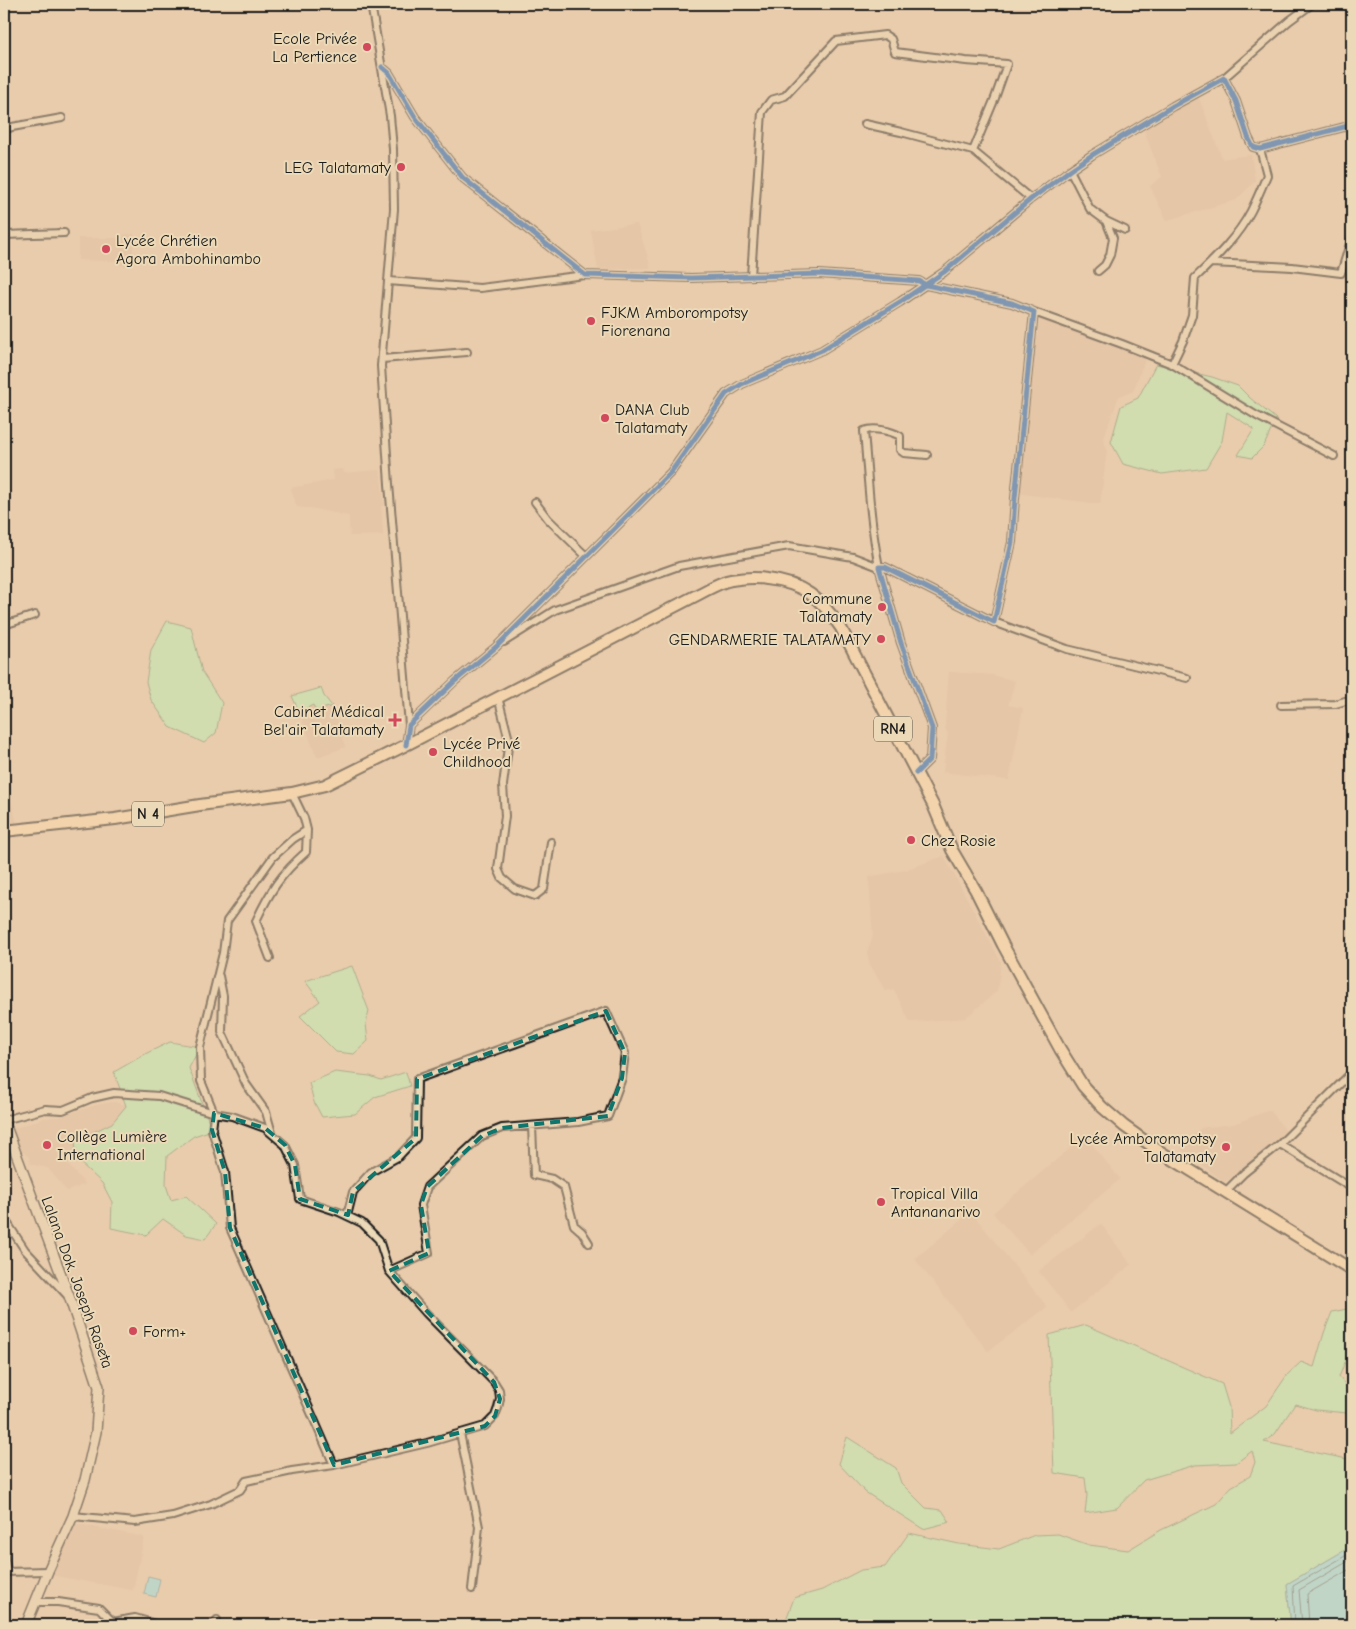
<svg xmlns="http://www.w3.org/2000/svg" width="1356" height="1629" font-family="'Comic Neue',sans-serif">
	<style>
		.built { fill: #e0bea0 }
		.green { fill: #b4efb4; stroke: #688668 }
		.water { fill: #90e1e9; stroke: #629297 }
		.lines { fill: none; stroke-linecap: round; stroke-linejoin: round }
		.shore { stroke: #4a6b6e; stroke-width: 1 }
		.minor-casing { stroke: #1c1c1c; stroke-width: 10 }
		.secondary-casing { stroke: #1c1c1c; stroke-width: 12 }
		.primary-casing { stroke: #1c1c1c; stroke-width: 14 }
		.minor { stroke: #ecd9b7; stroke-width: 6 }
		.secondary { stroke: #ecd9b7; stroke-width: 9 }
		.primary { stroke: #fddcac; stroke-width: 10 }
		.cycleway-casing { stroke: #ecd9b7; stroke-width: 8 }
		.cycleway { stroke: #0057b8; stroke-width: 5 }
		.marked { fill: none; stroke: #0f766e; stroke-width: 4; stroke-dasharray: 10 6; stroke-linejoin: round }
		.poi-dot { fill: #d1495b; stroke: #ecd9b7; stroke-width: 2 }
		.labels { text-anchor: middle; stroke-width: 4; stroke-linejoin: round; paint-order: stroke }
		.shield { fill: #ecd9b7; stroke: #5a554a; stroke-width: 1 }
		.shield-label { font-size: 15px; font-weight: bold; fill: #1c1c1c }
		.poi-label { font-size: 16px; fill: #1c1c1c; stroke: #ecd9b7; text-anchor: start }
		.street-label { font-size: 16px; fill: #1c1c1c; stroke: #ecd9b7 }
	</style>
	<rect width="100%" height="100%" fill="#e9ccac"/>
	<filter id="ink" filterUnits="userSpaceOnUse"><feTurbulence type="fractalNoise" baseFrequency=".02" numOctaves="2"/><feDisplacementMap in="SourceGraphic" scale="10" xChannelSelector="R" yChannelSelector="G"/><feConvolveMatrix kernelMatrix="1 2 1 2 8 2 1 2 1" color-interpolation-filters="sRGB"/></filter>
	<g filter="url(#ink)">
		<path class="built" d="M1198,96L1222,159L1251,155L1255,181L1236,200L1167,220L1150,186L1162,177L1142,125Z
			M637,224L651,268L598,269L591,230Z
			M134,234L132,266H121L120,261L78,260V238H122L123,235Z
			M1040,317L1122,344L1146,357L1133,391L1119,396L1103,439L1107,449L1100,504L1016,493Z
			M343,469L344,473L380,470L384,506H381L383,535L350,536L349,516L311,508L297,507L291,488L334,480L333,470Z
			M949,672L991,675L1015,681L1008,705L1023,708L1009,780L943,772L948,734L945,727Z
			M313,705L316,711L332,706L340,728L345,747L317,757L299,712Z
			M4,782H7L18,829L4,831Z
			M944,856L1001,962L997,991L965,1018L910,1022L894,989L885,990L870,964L867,952L873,937L869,877L906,870Z
			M114,1102L126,1105L112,1123L75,1141L80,1155L67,1164L85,1184L67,1191L48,1168L31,1164L29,1157L20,1149L10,1130L44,1118L59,1117L96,1105Z
			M1270,1110L1287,1133L1225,1182L1181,1149L1201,1128L1234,1124Z
			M1085,1136L1120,1179L1030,1254L993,1213Z
			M971,1212L1047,1307L988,1351L915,1259Z
			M1101,1224L1131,1265L1071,1312L1039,1271Z
			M72,1523L144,1537L133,1590L51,1575Z"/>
		<path class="green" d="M1156,364L1212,377L1238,386L1250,398L1276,419L1264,446L1252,458L1238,455L1254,429L1227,412L1222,441L1206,468L1162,474L1123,464L1111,442L1121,406L1138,398Z
			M167,621L191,627L202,672L222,703L216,733L204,743L170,727L151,700L146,682L151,650Z
			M321,688L324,696L332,706L316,711L313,705L299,712L292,696Z
			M352,966L369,1011L366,1024L368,1041L354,1054L336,1052L300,1016L320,1001L305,981Z
			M170,1042L200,1047L189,1068L212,1130L194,1136L167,1156L166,1185L171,1200L186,1196L216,1224L205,1239L186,1235L163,1219L146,1235L111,1228L112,1202L102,1183L77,1160L75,1141L112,1123L126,1106L114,1072L147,1053Z
			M335,1072L370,1076L381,1080L406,1072L410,1086L375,1097L355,1114L322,1117L314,1102L309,1083Z
			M1352,1308V1353L1350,1350L1339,1377C1350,1391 1356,1396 1347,1413L1316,1410L1295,1404L1275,1434L1264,1442L1352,1460V1546L1287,1584L1291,1625H784L794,1598L822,1590L861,1570L885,1567L909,1533L959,1544L999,1549L1035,1535L1058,1534L1089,1545L1128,1550L1161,1530L1216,1504L1231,1487L1250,1476L1255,1462L1252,1451L1236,1463L1195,1465L1144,1480L1117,1508L1085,1513L1087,1495L1085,1478L1054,1473L1049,1335L1086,1325L1222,1384L1229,1407L1230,1433L1266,1406L1287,1375L1301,1362L1314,1367L1324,1333L1332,1312Z
			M847,1437L896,1468L901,1483L926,1508L942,1510L950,1522L923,1529L865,1492L839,1464Z"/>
		<path class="water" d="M1352,1546V1625H1291L1287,1584Z
			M148,1576L160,1579L156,1597L144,1594Z"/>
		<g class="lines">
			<path class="shore" d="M1295,1625L1293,1586L1352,1552
				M1302,1625L1299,1590L1352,1559
				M1309,1625L1307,1594L1352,1568"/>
			<g class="minor-casing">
				<path id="minor" d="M371,4L390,116L393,149L394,209L381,366L389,484L409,725
					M382,67L389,73L415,117L463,178L585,275L691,278L819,274L919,281L926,285L1012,303L1034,312L1015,498L1012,542L994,622L885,567H879L901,643L932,728L930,759L916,773
					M1224,78L1289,21L1312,4
					M865,124L901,132L973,151L1031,199
					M4,130L12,127L62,118
					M1070,170L1090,209L1106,221L1113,238L1110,255L1105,265L1098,271
					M1106,221L1125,230
					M4,235L64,233
					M1211,263L1292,267L1341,273L1352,237
					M751,276L762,112L771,100L785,96L836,41L885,35L891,39L895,52L966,61L1007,64L995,98L973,151
					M388,281L480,288L585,275
					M1034,312L1122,344L1172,364L1183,341L1192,315L1195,278C1216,258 1238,236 1251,211C1257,199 1262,187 1267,175L1260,149
					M382,359L467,352
					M1172,364L1257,416L1334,456
					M535,502L548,519L586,556
					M879,567C870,522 868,477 864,431C874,427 891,431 900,436V450L904,453L927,455
					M994,622L1067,649L1187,678
					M4,625L35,615
					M504,642L555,610L679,566L789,546L853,557L879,567
					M498,697L509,740L503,785L505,816L498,869L502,878L515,889L535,896L544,889L551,842
					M1281,705L1335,704L1352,699
					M406,745L409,725L455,681L496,647L671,472L726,394L742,384L822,350L900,302L944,272L1031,199L1070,170L1092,155L1173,106L1224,78L1236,101L1248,137L1253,147L1260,149L1352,125
					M292,793L304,818L307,830L293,839L273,857L227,921L223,953L200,1047L201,1081L214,1113L212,1130L225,1172L230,1228L334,1465
					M270,958L256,921C270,891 281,874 306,852L307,830
					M219,976L223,996L222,1032L246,1084L266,1112L272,1133
					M4,1120L45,1109L63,1110L92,1098L114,1093L159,1096L214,1113L232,1116L265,1128L285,1145L295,1165L300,1199L339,1212L362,1223L379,1240L389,1271L426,1313L494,1382L499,1390L500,1399L498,1408L495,1416L485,1426L427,1443L334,1465L292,1471L246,1481L240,1490L211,1504L173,1516L135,1522L73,1516
					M532,1126L534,1175L552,1179L564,1187L574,1225L582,1232L589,1243
					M1280,1144L1352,1188
					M1226,1191L1244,1173L1280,1144L1352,1072
					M347,1216L353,1192L371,1172L398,1157L416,1138L417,1079L606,1011L625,1053L622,1078L608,1116L578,1122L502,1128L482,1136L427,1187L421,1205L429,1253L389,1271
					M4,1218L25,1250L66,1294
					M460,1433L479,1527L472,1589
					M4,1555L7,1571
					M4,1572L48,1571
					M36,1602H58L99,1608L113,1622L112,1625
					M113,1622L135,1618L159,1625H172
					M212,1625L217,1620"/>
			</g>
			<g class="secondary-casing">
				<path id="secondary" d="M4,1121L69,1296L99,1387L96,1432L85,1480L73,1516L48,1571L26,1625"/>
			</g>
			<g class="primary-casing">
				<path id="primary" d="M4,831L115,819L200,805L292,793L325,785L406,745L699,594C709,589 720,582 731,580C743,578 755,577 766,579C804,583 820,598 841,628L933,805L952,850L976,891L1003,945L1060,1049L1083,1086L1102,1107L1124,1126L1156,1149L1352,1270"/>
			</g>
			<use href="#minor" class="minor"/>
			<use href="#secondary" class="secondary"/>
			<use href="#primary" class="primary"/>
			<g class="cycleway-casing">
				<path id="cycleway" d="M382,67L389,73L415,117L463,178L585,275L691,278L819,274L919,281L926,285L1012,303L1034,312L1015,498L1012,542L994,622L885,567H879L901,643L932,728L930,759L916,773
					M406,745L409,725L455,681L496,647L671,472L726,394L742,384L822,350L900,302L944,272L1031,199L1070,170L1092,155L1173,106L1224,78L1236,101L1248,137L1253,147L1260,149L1352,125"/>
			</g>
			<use href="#cycleway" class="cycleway"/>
		</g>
	</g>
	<path d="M0 0H1356V1629H0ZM606,1011L625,1053L622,1078L608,1116L502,1128L482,1136L427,1187L421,1205L429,1253L389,1271L494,1382L500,1399L495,1416L485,1426L334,1465L230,1228L225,1172L212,1130L214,1113L265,1128L285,1145L295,1165L300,1199L348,1215L353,1192L416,1138L417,1079Z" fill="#e9ccac" fill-opacity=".55" fill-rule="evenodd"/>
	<path class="marked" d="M606,1011L625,1053L622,1078L608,1116L502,1128L482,1136L427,1187L421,1205L429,1253L389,1271L494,1382L500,1399L495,1416L485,1426L334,1465L230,1228L225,1172L212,1130L214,1113L265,1128L285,1145L295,1165L300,1199L348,1215L353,1192L416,1138L417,1079Z"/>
	<g class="poi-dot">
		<circle cx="367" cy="47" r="5"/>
		<circle cx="401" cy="167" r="5"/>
		<circle cx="106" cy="249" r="5"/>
		<circle cx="591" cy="321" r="5"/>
		<circle cx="605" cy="418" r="5"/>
		<circle cx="882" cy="607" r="5"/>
		<circle cx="881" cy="639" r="5"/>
		<path d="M392.5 712.5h5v5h5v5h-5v5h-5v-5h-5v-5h5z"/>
		<circle cx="433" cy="752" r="5"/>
		<circle cx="911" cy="840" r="5"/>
		<circle cx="47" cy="1145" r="5"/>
		<circle cx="1226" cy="1147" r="5"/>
		<circle cx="881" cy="1202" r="5"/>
		<circle cx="133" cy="1331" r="5"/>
	</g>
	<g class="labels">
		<g class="shield">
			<rect x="874" y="716.5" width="38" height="25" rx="4"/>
			<rect x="132" y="801.5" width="32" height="25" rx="4"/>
		</g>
		<g class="shield-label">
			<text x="893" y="734">RN4</text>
			<text x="148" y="819">N 4</text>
		</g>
		<g class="poi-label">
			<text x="357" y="44" text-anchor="end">Ecole Privée<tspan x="357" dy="18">La Pertience</tspan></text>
			<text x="391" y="173" text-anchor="end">LEG Talatamaty</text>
			<text x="116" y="246">Lycée Chrétien<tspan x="116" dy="18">Agora Ambohinambo</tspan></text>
			<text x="601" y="318">FJKM Amborompotsy<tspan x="601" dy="18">Fiorenana</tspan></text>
			<text x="615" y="415">DANA Club<tspan x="615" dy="18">Talatamaty</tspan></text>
			<text x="872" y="604" text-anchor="end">Commune<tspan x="872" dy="18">Talatamaty</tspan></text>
			<text x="871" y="645" text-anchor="end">GENDARMERIE TALATAMATY</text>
			<text x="384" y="717" text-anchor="end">Cabinet Médical<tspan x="384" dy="18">Bel'air Talatamaty</tspan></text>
			<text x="443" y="749">Lycée Privé<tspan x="443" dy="18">Childhood</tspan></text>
			<text x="921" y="846">Chez Rosie</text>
			<text x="57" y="1142">Collège Lumière<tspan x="57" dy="18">International</tspan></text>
			<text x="1216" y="1144" text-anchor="end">Lycée Amborompotsy<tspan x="1216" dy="18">Talatamaty</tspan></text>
			<text x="891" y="1199">Tropical Villa<tspan x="891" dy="18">Antananarivo</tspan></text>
			<text x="143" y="1337">Form+</text>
		</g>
		<g class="street-label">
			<text transform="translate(78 1282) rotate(70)" y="6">Lalana Dok. Joseph Raseta</text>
		</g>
	</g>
	<rect width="1356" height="1629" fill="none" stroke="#ecd9b7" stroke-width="20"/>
	<rect x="10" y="10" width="1336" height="1609" fill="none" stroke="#1c1c1c" stroke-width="2" filter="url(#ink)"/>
</svg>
